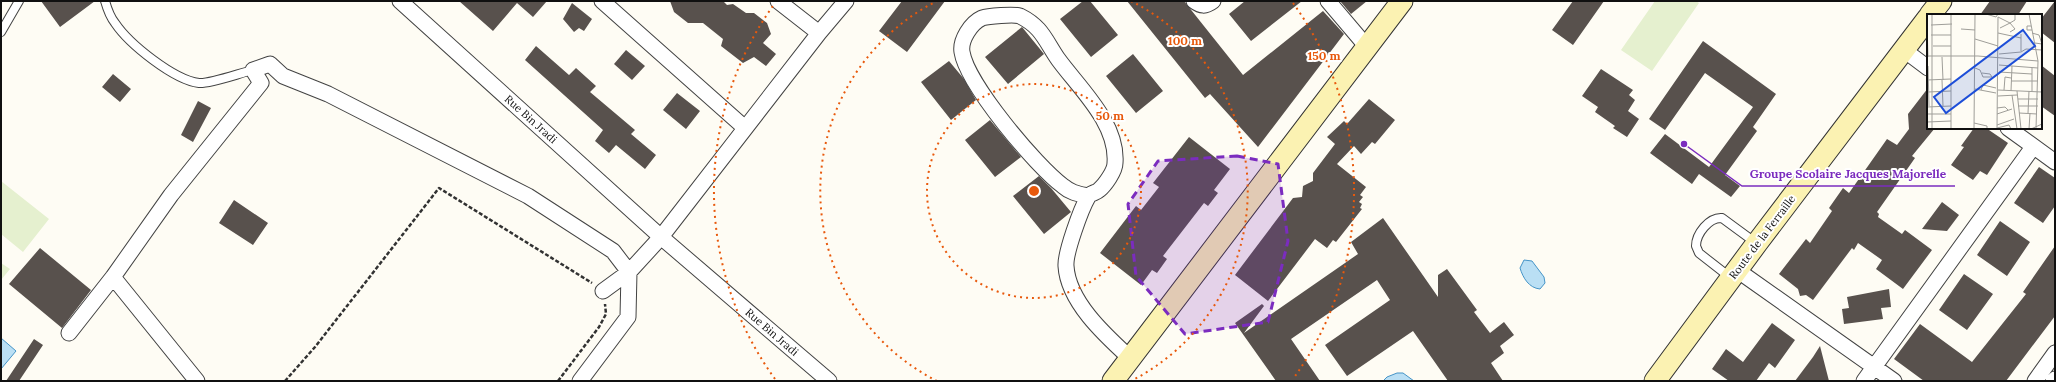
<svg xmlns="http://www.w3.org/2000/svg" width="2056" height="382" font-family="Lora,serif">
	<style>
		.pitch { fill: #e5f0cf }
		.water { fill: #badff4; stroke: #4594c7 }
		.building { fill: #58514d }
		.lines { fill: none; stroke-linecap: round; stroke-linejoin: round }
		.lane-casing { stroke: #434343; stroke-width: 10 }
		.street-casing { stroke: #434343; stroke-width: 17 }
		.secondary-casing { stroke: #323232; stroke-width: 23 }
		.path { stroke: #323232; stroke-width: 2.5; stroke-dasharray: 4 2; stroke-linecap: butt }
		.lane { stroke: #fff; stroke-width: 8 }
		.street { stroke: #fff; stroke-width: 15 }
		.secondary { stroke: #fbf2b2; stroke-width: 21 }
		.marked { fill: #7b2cbf; fill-opacity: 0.2; stroke: #7b2cbf; stroke-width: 3; stroke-dasharray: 8 5; stroke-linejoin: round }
		.ring { fill: none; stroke: #e8590c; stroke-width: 2; stroke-dasharray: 2 4 }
		.labels { text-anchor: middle; stroke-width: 4; stroke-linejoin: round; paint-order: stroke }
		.street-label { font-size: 11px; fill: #101010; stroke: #fff }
		.inset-road { fill: none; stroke: #9f9e99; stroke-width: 1 }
		.view { fill: #1d4ed8; fill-opacity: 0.15; stroke: #1d4ed8; stroke-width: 2 }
		.inset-edge { fill: none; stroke: #101010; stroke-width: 2 }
		.centre { fill: #e8590c; stroke: #fff; stroke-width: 2 }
		.ring-label { font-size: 12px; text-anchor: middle; font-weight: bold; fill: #e8590c; stroke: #fff; stroke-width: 4; stroke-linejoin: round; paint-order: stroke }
		.leader { fill: none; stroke: #7b2cbf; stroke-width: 1.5 }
		.callout-dot { fill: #7b2cbf; stroke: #fff; stroke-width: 1.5 }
		.callout-label { font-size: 12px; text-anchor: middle; font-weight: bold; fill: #7b2cbf; stroke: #fff; stroke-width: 4; stroke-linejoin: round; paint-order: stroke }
	</style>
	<rect width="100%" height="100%" fill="#fefcf4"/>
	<path class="pitch" d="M1655,1H1696L1699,3L1652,71L1621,50Z
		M1,181L49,219L23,252L1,234Z
		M1,263L10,269L1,280Z"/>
	<path class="water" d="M1524,260L1532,261L1544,277L1545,283L1540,289C1529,288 1523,278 1520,268Z
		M1,338L16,351L1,369Z
		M1397,373H1403L1414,381H1383L1387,377Z"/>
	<path class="building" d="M41,1H95L60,27Z
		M459,1H547L533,17L517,3L493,31Z
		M670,1H723L727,5L733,4L746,13H754L767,23L771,34L763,43L776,54L766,66L754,57L743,63L721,46L723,39L703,23H688L674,12Z
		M902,1H945L907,52L879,31Z
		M1083,1H1090L1118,35L1091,57L1060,19Z
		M1127,1H1184L1243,75L1323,11L1344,34L1258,147L1210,94L1205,98Z
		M1245,1H1302L1251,41L1229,14Z
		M1340,1H1367L1351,14Z
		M1573,1H1604L1573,45L1552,30Z
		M1990,1H2027L2018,15H1980Z
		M2055,1V43L2041,32V19Z
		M572,3L592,19L584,31L579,28L574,32L563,19Z
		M1022,27L1044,54L1008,84L985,57Z
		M1703,41L1776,94L1753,127L1757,131L1725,175L1740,186L1731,197L1699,174L1692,184L1650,153L1665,134L1709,167L1753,107L1705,73L1665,130L1649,119Z
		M536,46L569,75L576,68L596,86L590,92L635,130L631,134L656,155L645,169L616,145L609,153L595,141L603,130L525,60Z
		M626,50L645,66L632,80L614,64Z
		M1133,54L1163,91L1136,113L1106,76Z
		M949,61L964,79L976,100L951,120L921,82Z
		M2041,65L2055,76V116L2041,106Z
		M1601,69L1633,90L1629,95L1635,100L1628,111L1639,119L1627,137L1613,128L1615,126L1595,112L1598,107L1582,96Z
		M113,74L131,89L120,102L102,87Z
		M1928,88V128H1935L1912,156L1915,158L1877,212L1879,214L1878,217L1902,234L1905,230L1932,250L1903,289L1876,269L1882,260L1858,243L1854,250L1852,248L1813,300L1806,295L1800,296L1798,289L1779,274L1806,239L1810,243L1832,211L1829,208L1843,188L1849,193L1887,139L1897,145L1909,129L1908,114Z
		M677,93L700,111L686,129L663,110Z
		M1369,99L1395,120L1375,144L1372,142L1361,154L1354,146L1337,164L1366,187L1360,195L1363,197L1359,202L1362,204L1360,208L1362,209L1336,242L1333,240L1327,248L1315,239L1268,301L1235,275L1293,198L1302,197L1303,186L1313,181V173L1335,144L1327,137L1344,121L1347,124Z
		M198,101L211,108L193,142L181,135Z
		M990,120L1021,157L995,177L965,140Z
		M1974,128H1986L2008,143L1987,175L1980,171L1973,180L1951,165L1964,147L1961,146Z
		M1189,137L1230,169L1214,190L1218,193L1208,206L1204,203L1163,256L1167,259L1157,273L1152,270L1141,285L1100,253L1136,206L1141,210L1159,187L1153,183Z
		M2039,167L2055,178V206L2043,223L2014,203Z
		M1039,176L1051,188L1071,212L1044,234L1013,196Z
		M234,200L268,223L253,245L219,223Z
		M1942,202L1959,215L1947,231L1922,229Z
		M1383,218L1438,297V275L1447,269L1477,310L1474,312L1490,333L1504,322L1514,335L1500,346L1504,353L1491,363L1503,381H1448L1413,331L1347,376L1325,345L1390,300L1377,280L1291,339L1320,381H1276L1235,323L1262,304L1264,306L1244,333L1358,254L1351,242Z
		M2000,221L2030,242L2007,276L1977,255Z
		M2055,246V316L2006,381H1924L1894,359L1920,324L1972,362L2026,294L2023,292Z
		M40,248L91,290L62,328L9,284Z
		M1964,274L1993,294L1967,330L1939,310Z
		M1889,289L1891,307L1881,308L1883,319L1844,324L1842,309L1849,308L1847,297Z
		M1772,323L1795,340L1775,368L1769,363L1756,381H1729L1712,369L1726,349L1743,362Z
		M34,339L43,345L19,381H6Z
		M1820,346L1829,381H1795L1813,357Z"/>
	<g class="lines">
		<g class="lane-casing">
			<path id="lane" d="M105,1C107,8 110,17 115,23C129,44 174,80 199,83C210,84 240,73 253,70
				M1,32L19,1
				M1731,278L1699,253L1696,246C1696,234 1709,217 1722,218L1756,243"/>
		</g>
		<g class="street-casing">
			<path id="street" d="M400,1L661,237L829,381
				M602,1L745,128
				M778,1L819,33
				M1194,1C1201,6 1205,7 1213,1
				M1328,1L1367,47
				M1904,50L1928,68
				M2008,128L2055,162
				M1088,196C1079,194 1071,193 1063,186C1036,166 967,84 962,52C960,40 971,23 982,18C988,16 1014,14 1020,16C1042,27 1045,40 1058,59C1079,88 1118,123 1115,163C1115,171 1105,185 1099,190C1096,193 1090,193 1088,197C1081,209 1065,253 1066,266C1068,302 1106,336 1130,358
				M1737,270L1894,381
				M113,277L197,381
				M69,333L113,277L171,195L261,83L253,70L270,64L283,76L328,94L528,196L613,251L629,272L603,291
				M580,381L628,317L629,272L661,237L819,33L846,1
				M1864,381L2033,147
				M2035,381L2055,353
				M2053,381L2055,379"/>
		</g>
		<g class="secondary-casing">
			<path id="secondary" d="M1930,15L1941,1
				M1113,381L1402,1
				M1655,381L1757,243L1928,18"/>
		</g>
		<path class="path" d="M285,381L315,347L439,188L592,283
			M558,381L599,327L606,314L605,304"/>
		<use href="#lane" class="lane"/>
		<use href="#street" class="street"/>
		<use href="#secondary" class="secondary"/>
	</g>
	<path class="marked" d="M1237,156L1278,164L1288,241L1268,322L1185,334L1136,276L1128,204L1158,161Z"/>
	<g class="ring">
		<circle cx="1034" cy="191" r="107"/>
		<path d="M937 381A213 213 0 0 1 937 1M1131 1A213 213 0 0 1 1131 381"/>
		<path d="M775 379A320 320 0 0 1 775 3M1293 3A320 320 0 0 1 1293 379"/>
	</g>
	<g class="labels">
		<g class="street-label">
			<text transform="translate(531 119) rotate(42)" y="4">Rue Bin Jradi</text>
			<text transform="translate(1762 237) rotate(-53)" y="4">Route de la Ferraille</text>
			<text transform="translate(772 332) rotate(41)" y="4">Rue Bin Jradi</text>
		</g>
	</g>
	<g transform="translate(1927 14)">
		<rect width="115" height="115" fill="#fefcf4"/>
		<path class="inset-road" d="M5,0V115M59,0L69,3L71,0M102,0L111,47M71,3L83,9L88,6V0M0,11L1,43M4,11L25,10M104,12H100V16H105M73,14L83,9L88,15L83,18M34,15L48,16M71,19L94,24M105,19L112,21L115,30M94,20V37M4,21H24M48,25L71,32M6,32H24M72,40L94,38L99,35L115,36V30L108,29M0,42H51L111,47L109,115M15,43L16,66M72,51L111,54M1,52L2,92M48,54L53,56L56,63H65L63,60L55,59M72,58L105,60M0,66L24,65M15,66L16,92M84,67H111M48,75L69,79M54,76L56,71L69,74M71,76L115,78M77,76L78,63L84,64M84,77L85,52M90,77L94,115M105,77V54M1,78L24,77M85,81L90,115M71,82L90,81M91,85H111M91,92H111M0,93L24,92M70,94L78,93L81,96M92,99L110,100M101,99L102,77M0,100H24M70,100L85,95M0,108L24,107M47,109L60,112V115M70,111L87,105M24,114V0M70,114L82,111L84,115M20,115H43M47,115L48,0M70,115L71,3M102,115L103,99M104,115L115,110"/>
		<path class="view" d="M96,16L108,32L19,99L7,83Z"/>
		<rect width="115" height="115" class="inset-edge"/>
	</g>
	<circle cx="1034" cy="191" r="6" class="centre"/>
	<g class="ring-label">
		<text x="1185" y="45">100 m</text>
		<text x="1324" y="60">150 m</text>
		<text x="1110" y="120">50 m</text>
	</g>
	<path class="leader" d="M1684 144L1742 186H1955"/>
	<circle class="callout-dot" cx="1684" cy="144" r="4"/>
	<g class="callout-label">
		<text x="1848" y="178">Groupe Scolaire Jacques Majorelle</text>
	</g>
	<rect width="2056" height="382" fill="none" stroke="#101010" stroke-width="4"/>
</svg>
